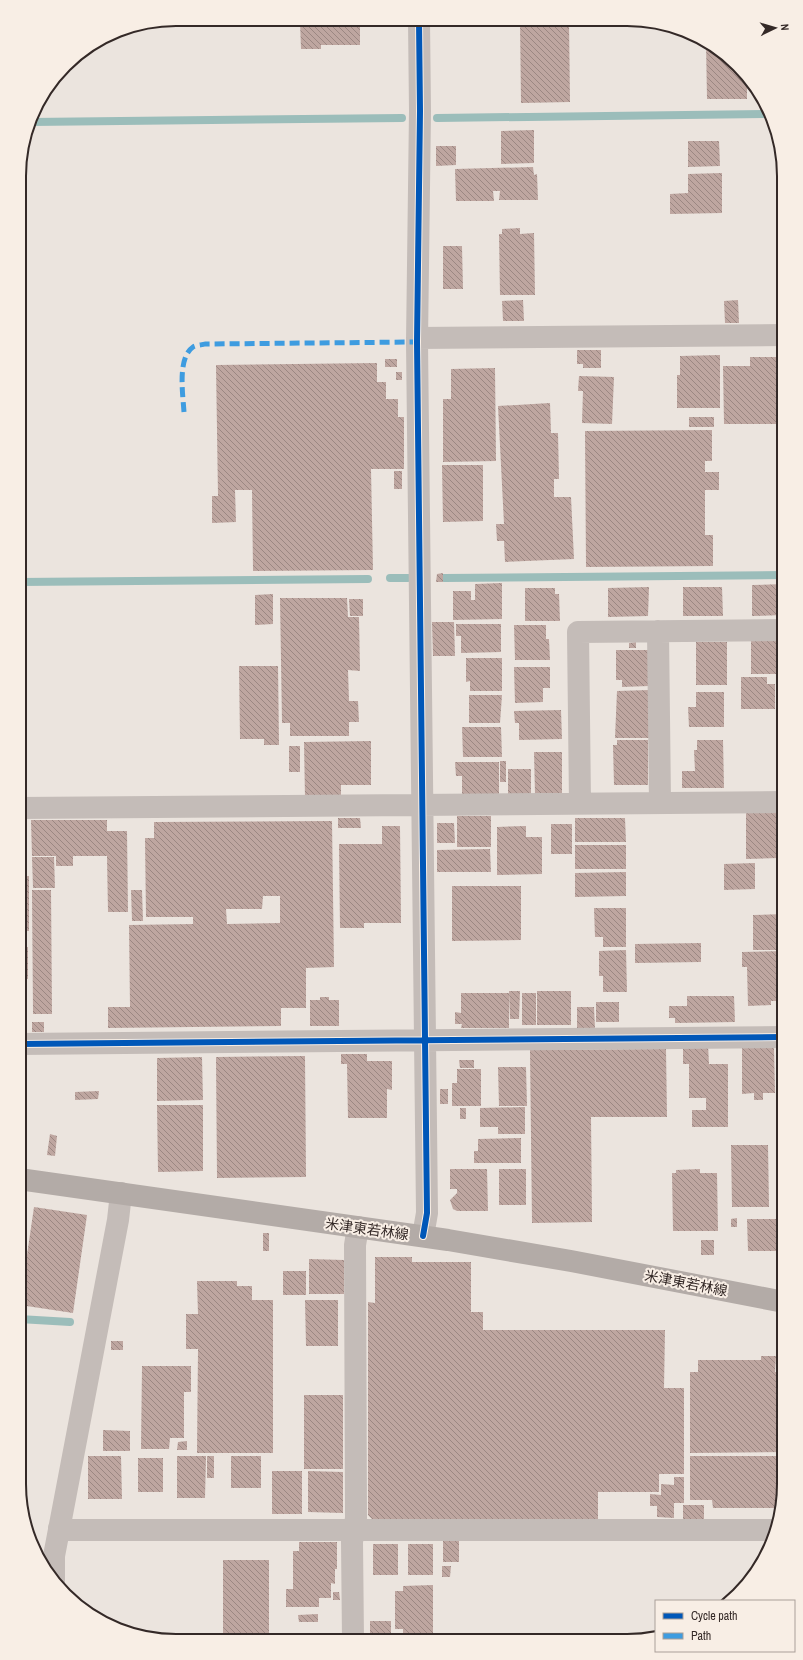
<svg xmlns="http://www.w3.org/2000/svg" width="803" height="1660" font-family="'Archivo Narrow','Noto Sans JP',sans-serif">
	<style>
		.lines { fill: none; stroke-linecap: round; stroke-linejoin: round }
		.stream { stroke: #9bbdba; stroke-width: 8 }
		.building { fill: url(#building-back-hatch); fill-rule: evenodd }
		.minor { stroke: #c4bcb8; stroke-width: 22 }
		.major { stroke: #b3aba7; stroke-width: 22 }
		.quiet { stroke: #3e9ce0; stroke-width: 5; stroke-dasharray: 10 5; stroke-linecap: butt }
		.cycleway-casing { stroke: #f8eee5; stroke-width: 8 }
		.cycleway { stroke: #0057b8; stroke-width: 6 }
		.labels { text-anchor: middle; stroke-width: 4; stroke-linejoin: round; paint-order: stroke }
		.street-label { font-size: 14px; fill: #342927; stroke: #f8eee5 }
		.rim { fill: none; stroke: #342927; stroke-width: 2 }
	</style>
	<defs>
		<pattern id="building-back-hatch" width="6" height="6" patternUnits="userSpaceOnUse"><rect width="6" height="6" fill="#bea6a0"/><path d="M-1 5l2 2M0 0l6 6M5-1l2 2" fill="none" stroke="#9b8782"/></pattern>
	</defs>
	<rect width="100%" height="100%" fill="#ebe4de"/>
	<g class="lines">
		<path class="stream" d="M437,118L770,114
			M31,122L402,118
			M390,578H408
			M444,578L784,575
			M19,582L368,579
			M19,1319L70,1322"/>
	</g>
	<path class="building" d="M360,21V45H321V49H301L300,22Z
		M520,21H569L570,102L521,103Z
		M706,42L730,58L747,77V99H707Z
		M534,130V163L501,164V131Z
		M688,141H719L720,166L688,167Z
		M436,146H456V165L436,166Z
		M533,167L534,175L537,174L538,200H499L500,191H493L494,201H456L455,169Z
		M722,173V213L670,214V194L688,193V174Z
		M520,228V234L534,233L535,295H500L499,234H502V229Z
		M443,246H462L463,289H443Z
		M523,300L524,321H503L502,301Z
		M738,300L739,323H725L724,301Z
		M577,350H601V368H583V364H577Z
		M720,355V408H677V375H680V356Z
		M750,357H784V424H724L723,366H750Z
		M385,359H397V367H385Z
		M377,363V382H386V399H398V417H404V469H371L373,570L253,571L252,490H235L236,522L212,523V496H218L216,365Z
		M495,368L496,461L443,462V399H451V369Z
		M396,372H402V380H396Z
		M579,376L614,377L612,424L582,423L583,391H578Z
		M550,403L551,433H558L559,479H554V497H571L574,559L505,562L504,541H497L496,524H504L498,406Z
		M689,417H714V427H689Z
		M712,430V461H705V472H719V490H705V535H713V566L586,567L585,431Z
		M442,465H483V521L443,522Z
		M394,471H402V489H394Z
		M443,573V582H436L437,574Z
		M502,583V619L453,620V591H471V600H475V584Z
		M784,584V615L752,616V585Z
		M649,587L648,616L608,617V588Z
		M683,587H722L723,616H683Z
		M525,588H555V594H559L560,621H525Z
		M273,594V624L255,625V595Z
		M280,598H347L348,617H359L360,671L348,670L349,701H358L359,722H349V736H290V723H282Z
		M349,599H363V616H350Z
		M432,622H454L455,656H433Z
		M456,624H501V652L461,653V636H456Z
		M514,625H546V639H549L550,660H515Z
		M751,641H783L784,674H751Z
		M636,642V648H629V643Z
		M696,642H727V685H696Z
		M616,650H649V686L622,687V680H616Z
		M466,658H502V691H470V681L466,682Z
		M239,666H278L279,745H264V739H240Z
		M514,667H550V688H543V702L515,703Z
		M741,677H767V684H775V709H741Z
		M649,690L650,738H615L617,691Z
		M696,692H724V727H689L688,707H696Z
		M469,695H502L500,723H469Z
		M561,710L562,739L519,740V723H515L514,711Z
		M462,727H501L502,757H463Z
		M617,740H648V785H614L613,745H617Z
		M697,740H723L724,788H682V771H695L694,750H697Z
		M371,741V785H341V798H305L304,742Z
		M289,746H300V772H289Z
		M534,752H562V794H535Z
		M500,761H506V782H500Z
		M455,762H499V796H462V776H456Z
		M508,769H531V795L508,796Z
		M746,813H777L778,858L746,859Z
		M457,816H491V847H457Z
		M338,818H360L361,828H338Z
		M575,818H625L626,842H575Z
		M31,820H107V831H127L128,912H108L107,856H73V866H56V856H32Z
		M332,821L334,967L306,968V1008H281V1026L108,1028V1007H130L129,925L193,924V917H146L145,838H154V822ZM263,896H280V923L227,924L226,909H262Z
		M437,823H454L455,843H437Z
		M551,824H572V854H551Z
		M382,826H400L401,923H364V928H340L339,844H382Z
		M526,826V837H542V874L497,875V827Z
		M784,844V859H779V845Z
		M575,845H626V869H575Z
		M490,849L491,872H437V850Z
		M32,857H54L55,888H33Z
		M755,863V889L724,890V864Z
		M626,872V896L575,897V873Z
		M19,876H29V931H19Z
		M452,886H521V940L452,941Z
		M32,890H51L52,1014H33Z
		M131,890H142L143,921H132Z
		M594,908H626V947H603V937H595Z
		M784,914V950H753V915Z
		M701,943V962L635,963V944Z
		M19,947H28V979H24L25,994H19Z
		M626,950L627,992H603V976H599V951Z
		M784,951V1001H771V1005L748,1006L747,967H742V952Z
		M509,991H520L519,1019H510Z
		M537,991H571V1025H537Z
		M461,993H509V1028H461L462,1024H455V1012L461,1013Z
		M522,993H536V1025H522Z
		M687,996H734L735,1022L675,1023V1018H669V1006H687Z
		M320,997H329V1000H339V1026H310V1000H320Z
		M596,1002H619V1022H596Z
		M577,1007H594L595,1028H577Z
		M32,1022H44V1032H32Z
		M683,1045H708L709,1064H728V1127H692V1110H706V1098H689V1064H683Z
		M742,1048H774L775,1093H763V1100H754V1093L742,1094Z
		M666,1049L667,1117H591L592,1222L532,1223L530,1050Z
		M341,1054H367V1061H392V1090L387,1089V1118H348L347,1064H341Z
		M305,1056L306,1177L217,1178L216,1057Z
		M202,1057L203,1100L157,1101V1058Z
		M459,1060H474V1068H460Z
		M498,1067H526L527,1106H499Z
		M457,1069H481V1106H452V1083H457Z
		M440,1089H448V1104H440Z
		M99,1091L98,1099L75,1100V1092Z
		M157,1105H203V1171L158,1172Z
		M525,1107V1134H498V1127H480V1108Z
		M460,1108H466V1119H460Z
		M50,1134L57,1136L55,1156L47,1155Z
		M521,1138V1163H474V1151H478V1139Z
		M731,1145H768L769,1207H732Z
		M450,1169H487L488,1211H457L453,1209L450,1200L457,1193V1189H450Z
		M499,1169H526V1205H499Z
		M700,1169V1173H717L718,1231H673L672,1173H676V1170Z
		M34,1207L87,1215L73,1313L20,1305L19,1255H27Z
		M737,1218V1227H731V1219Z
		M747,1219H784V1266H780V1251H748Z
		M263,1233H269V1251H263Z
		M701,1240H714V1255H701Z
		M375,1257H412V1262H471V1312H483V1330H665L664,1388H684V1474H659V1492H598V1521L373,1520L368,1515V1302L375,1303Z
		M309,1259L344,1260V1294H309Z
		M283,1271H306V1295H283Z
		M197,1281H237V1286H252V1300H273V1453H197L198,1349H186V1314H198Z
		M305,1300H338V1346H306Z
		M111,1341H123V1350H111Z
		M761,1356H776L775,1372H784V1452L690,1453V1372H698V1360H761Z
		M142,1366H191V1392H184V1438H170L169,1449H141Z
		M304,1395H343V1469H304Z
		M103,1430L130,1431V1451H103Z
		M187,1441V1450H177L178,1442Z
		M88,1456H121L122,1499H88Z
		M177,1456H206L205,1498H177Z
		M207,1456H214V1478H207Z
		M231,1456H261V1488H231Z
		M690,1456H784V1494L781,1508H713L712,1500H690Z
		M138,1458H163V1492H138Z
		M272,1471H302V1514H272Z
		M308,1471L343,1472V1513L308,1512Z
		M674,1477H684V1503H674V1518L657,1517V1506H650V1494L661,1495V1484L674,1485Z
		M683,1505H704V1522H683Z
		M443,1541H459V1562H443Z
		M299,1542H337V1569H335V1584L331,1583V1598H319V1607H286V1589H293V1551H299Z
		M373,1544H398V1575H373Z
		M408,1544H433V1575H408Z
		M223,1560H269V1640H223Z
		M442,1566H451L450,1577H442Z
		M433,1585V1634H403V1629H395V1591H403V1586Z
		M333,1592H339L340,1600H333Z
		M318,1614V1622H299L298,1615Z
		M370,1621H391V1637H370Z
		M270,1634L286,1635V1640H270Z"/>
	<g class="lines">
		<path class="minor" d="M419,21L420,111L417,342L427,1213L423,1236
			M417,338L784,335
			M658,631L660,803
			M580,803L578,632L784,630
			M19,808L784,802
			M19,1044L784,1037
			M59,1528L70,1530H776
			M54,1581V1556L118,1220L121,1193
			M353,1640L352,1542L356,1518L355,1245L358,1227"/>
		<path class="major" d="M19,1179L448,1240L571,1261L784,1302"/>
		<path class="quiet" d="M184,412C183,395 177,358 193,347C196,345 202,345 205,344L417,342"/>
		<g class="cycleway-casing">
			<path id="cycleway" d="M419,21L420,111L417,342L427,1213L423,1236
				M19,1044L784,1037"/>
		</g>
		<use href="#cycleway" class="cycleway"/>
	</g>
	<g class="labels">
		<g class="street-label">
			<text transform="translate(367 1229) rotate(8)" y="5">米津東若林線</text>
			<text transform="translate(686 1283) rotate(11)" y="5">米津東若林線</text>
		</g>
	</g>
	<path d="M0 0H803V1660H0ZM176 26H627A150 150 0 0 1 777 176V1484A150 150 0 0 1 627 1634H176A150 150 0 0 1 26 1484V176A150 150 0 0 1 176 26Z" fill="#f8eee5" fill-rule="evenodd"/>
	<path class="rim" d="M176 26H627A150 150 0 0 1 777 176V1484A150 150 0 0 1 627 1634H176A150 150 0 0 1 26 1484V176A150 150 0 0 1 176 26Z"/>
	<rect x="655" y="1600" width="140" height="52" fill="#f8eee5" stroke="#aa9f99"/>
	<rect x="663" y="1613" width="20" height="6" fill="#0057b8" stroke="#aa9f99"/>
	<text x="691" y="1620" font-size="12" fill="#342927">Cycle path</text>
	<rect x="663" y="1633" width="20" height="6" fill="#3e9ce0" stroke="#aa9f99"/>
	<text x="691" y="1640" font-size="12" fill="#342927">Path</text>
	<g transform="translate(775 28) rotate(85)" stroke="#f8eee5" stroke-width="3" paint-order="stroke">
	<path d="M0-3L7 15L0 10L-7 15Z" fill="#342927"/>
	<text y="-6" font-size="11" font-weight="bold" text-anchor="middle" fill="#342927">N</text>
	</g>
</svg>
